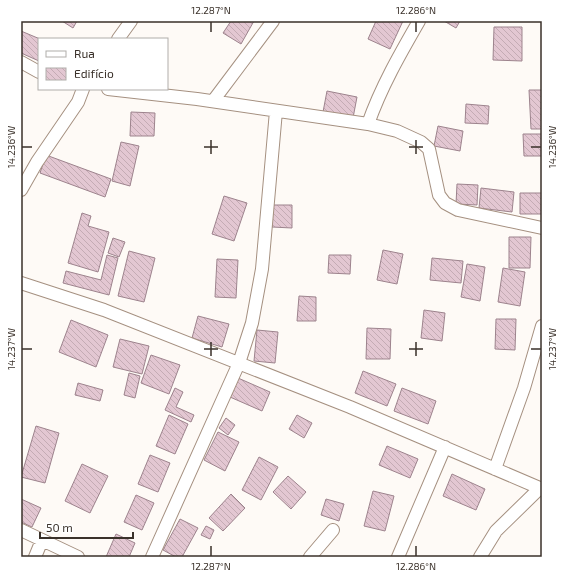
<svg xmlns="http://www.w3.org/2000/svg" width="563" height="578" font-family="'Exo 2',sans-serif">
	<style>
		.building { fill: url(#building-back-hatch); stroke: #9d838d }
		.lines { fill: none; stroke-linecap: round; stroke-linejoin: round }
		.minor-casing { stroke: #a59080; stroke-width: 14 }
		.minor { stroke: #fff; stroke-width: 12 }
		.ticks { fill: none; stroke: #3a312a; stroke-width: 1.5 }
		.neatline { fill: none; stroke: #3a312a; stroke-width: 1.5 }
		.ticks-label { font-size: 10px; text-anchor: middle; fill: #3a312a }
	</style>
	<defs>
		<pattern id="building-back-hatch" width="6" height="6" patternUnits="userSpaceOnUse"><rect width="6" height="6" fill="#e3c7d2"/><path d="M-1 5l2 2M0 0l6 6M5-1l2 2" fill="none" stroke="#c4abb4"/></pattern>
	</defs>
	<rect width="100%" height="100%" fill="#fefaf6"/>
	<path class="building" d="M62,21H77L73,28Z
		M231,21H254L241,44L223,33Z
		M376,21H403L390,49L368,39Z
		M444,21H460L456,28Z
		M494,27H522V61L493,60Z
		M21,31L40,39L39,61L21,53Z
		M529,90H542V129H531Z
		M327,91L357,97L353,118L323,112Z
		M466,104L489,106L488,124L465,123Z
		M131,112L155,113L154,136H130Z
		M438,126L463,131L460,151L434,146Z
		M523,134H542V156H524Z
		M121,142L139,146L130,186L112,181Z
		M46,155L111,179L105,197L40,173Z
		M457,184L478,185L477,205L456,204Z
		M481,188L514,192L512,212L479,208Z
		M520,193H542V214H520Z
		M224,196L247,203L234,241L212,234Z
		M272,205H292V228L272,227Z
		M82,213L91,216L88,226L109,232L98,272L68,263Z
		M509,237H531L530,268H509Z
		M113,238L125,242L119,257L108,253Z
		M383,250L403,254L397,284L377,280Z
		M129,251L155,258L144,302L118,296Z
		M107,255L118,258L109,295L63,283L66,271L101,280Z
		M329,255H351L350,274L328,273Z
		M432,258L463,261L461,283L430,280Z
		M217,259L238,260L236,298L215,297Z
		M467,264L485,267L480,301L461,297Z
		M503,268L525,272L520,306L498,302Z
		M299,296L316,297V321H297Z
		M424,310L445,313L442,341L421,338Z
		M198,316L229,324L222,347L192,338Z
		M496,319H516L515,350L495,349Z
		M71,320L108,335L96,367L59,352Z
		M367,328L391,329L390,359H366Z
		M257,330L278,332L275,363L254,361Z
		M120,339L149,346L142,374L113,367Z
		M151,355L180,365L169,394L141,383Z
		M363,371L396,384L387,406L355,393Z
		M129,373L140,376L135,398L124,395Z
		M238,378L270,392L262,411L230,397Z
		M78,383L103,390L100,401L75,395Z
		M175,388L183,392L176,407L194,415L191,422L165,410Z
		M402,388L436,401L428,424L394,411Z
		M169,415L188,424L175,454L156,446Z
		M297,415L312,423L304,438L289,429Z
		M226,418L235,425L228,435L219,428Z
		M36,426L59,433L45,483L21,477Z
		M218,432L239,442L225,471L204,460Z
		M387,446L418,459L410,478L379,465Z
		M150,455L170,463L158,492L138,484Z
		M259,457L278,467L261,500L242,490Z
		M82,464L108,476L90,513L65,501Z
		M452,474L485,489L476,510L443,496Z
		M288,476L306,492L291,509L273,492Z
		M373,491L394,496L385,531L364,526Z
		M231,494L245,508L223,531L209,518Z
		M136,495L154,503L142,530L124,522Z
		M21,499L41,508L32,527L21,522Z
		M326,499L344,504L339,521L321,515Z
		M180,519L198,528L182,557H176L163,550Z
		M206,526L214,530L210,539L201,535Z
		M116,534L135,543L129,557H106Z"/>
	<g class="lines">
		<g class="minor-casing">
			<path id="minor" d="M118,39L131,21
				M21,62L39,72
				M108,89L197,99L368,124L397,131L421,142L429,149L439,195L445,203L458,210L542,228
				M213,101L273,21
				M368,124C381,87 400,54 419,21
				M21,190L37,162L78,102L83,89
				M21,283L104,310L350,407L542,489
				M495,469L524,388L542,326
				M21,530L78,557
				M35,557L42,540
				M152,557L239,363L252,323L262,269L276,111
				M310,557L333,530
				M398,557L445,447
				M480,557L496,531L540,488"/>
		</g>
		<use href="#minor" class="minor"/>
	</g>
	<path class="ticks" d="M211,22V32M416,22V32M211,140V154M416,140V154M22,147H32M204,147H218M409,147H423M531,147H541M211,342V356M416,342V356M22,349H32M204,349H218M409,349H423M531,349H541M211,546V556M416,546V556"/>
	<rect width="563" height="578" fill="none" stroke="#ffffff" stroke-width="44"/>
	<rect x="38" y="38" width="130" height="52" fill="#ffffff" stroke="#b0adaa"/>
	<rect x="46" y="51" width="20" height="6" fill="#ffffff" stroke="#b0adaa"/>
	<text x="74" y="58" font-size="12" fill="#3a312a">Rua</text>
	<rect x="46" y="68" width="20" height="12" fill="url(#building-back-hatch)" stroke="#b0adaa"/>
	<text x="74" y="78" font-size="12" fill="#3a312a">Edifício</text>
	<path d="M40 532v6h93v-6" fill="none" stroke="#3a312a" stroke-width="2"/>
	<text x="46" y="532" font-size="12" fill="#3a312a" stroke="#ffffff" stroke-width="3" paint-order="stroke">50 m</text>
	<rect x="22" y="22" width="519" height="534" class="neatline"/>
	<g class="ticks-label">
		<text x="211" y="14">12.287°N</text>
		<text x="416" y="14">12.286°N</text>
		<text transform="translate(552 147) rotate(-90)" y="4">14.236°W</text>
		<text transform="translate(11 147) rotate(-90)" y="4">14.236°W</text>
		<text transform="translate(552 349) rotate(-90)" y="4">14.237°W</text>
		<text transform="translate(11 349) rotate(-90)" y="4">14.237°W</text>
		<text x="211" y="570">12.287°N</text>
		<text x="416" y="570">12.286°N</text>
	</g>
</svg>
